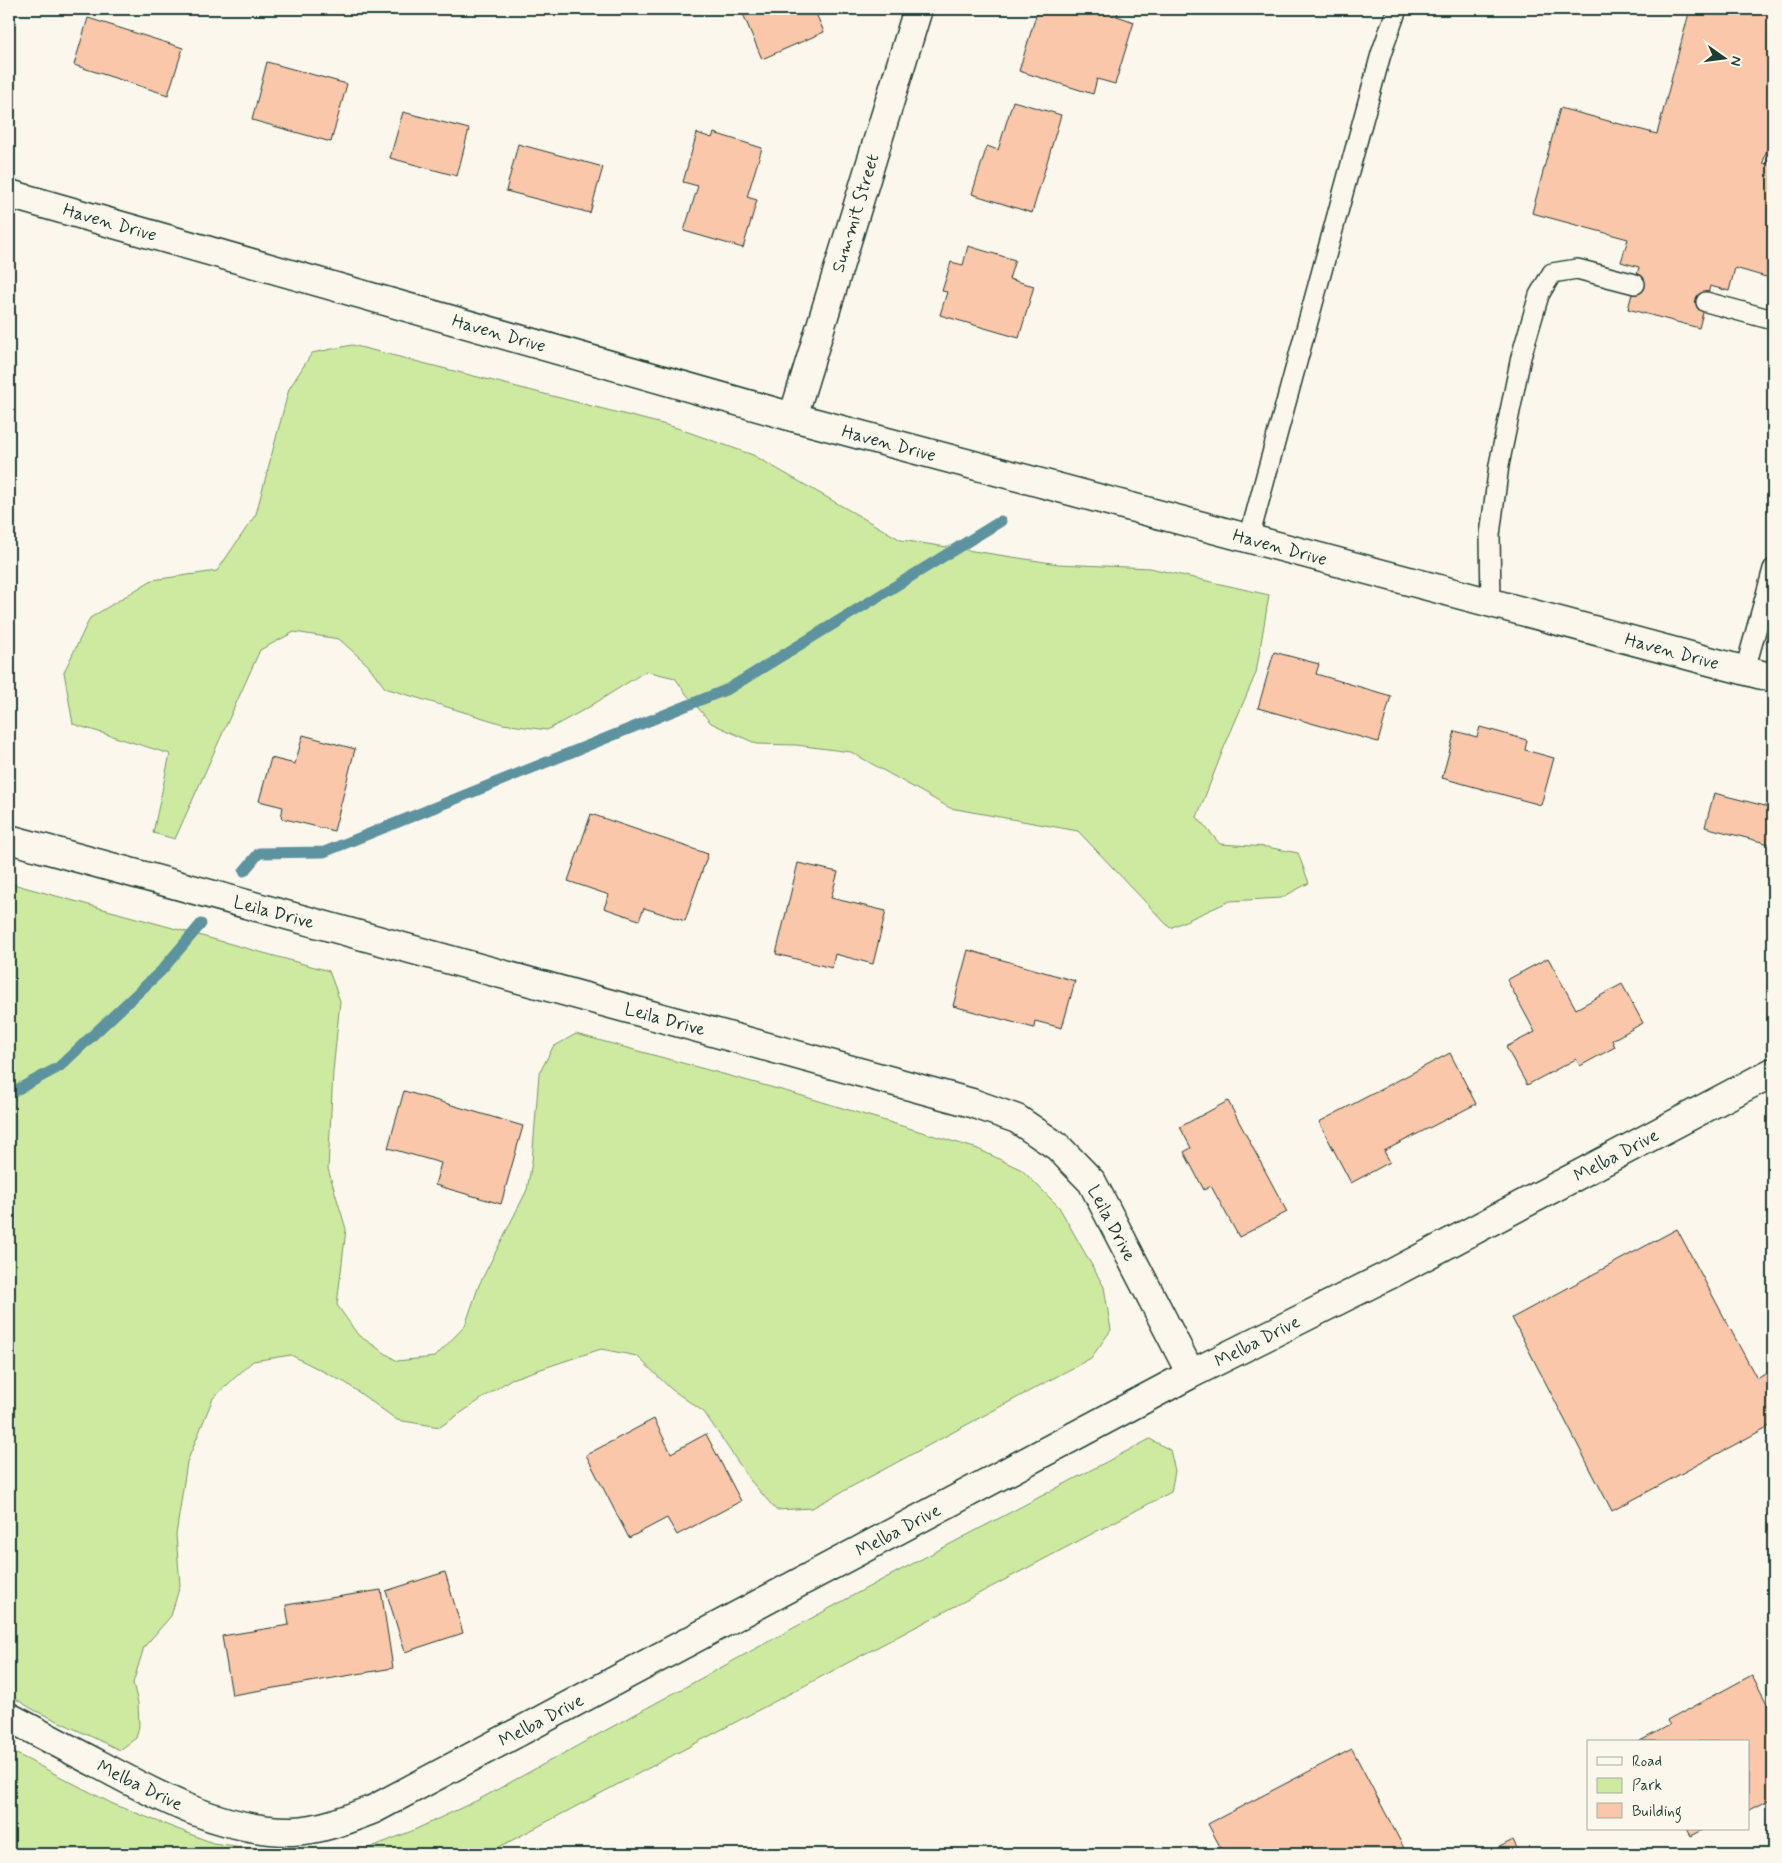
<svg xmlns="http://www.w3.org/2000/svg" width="1782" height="1863" font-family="Mynerve,sans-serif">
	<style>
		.green { fill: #ceeaa1; stroke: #76946a }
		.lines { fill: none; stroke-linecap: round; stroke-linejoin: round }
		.stream { stroke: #5d929f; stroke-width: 11 }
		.building { fill: #fac7aa; stroke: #1f3d34 }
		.service-casing { stroke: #1f3d34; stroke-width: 22 }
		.minor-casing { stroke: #1f3d34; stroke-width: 31 }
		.tertiary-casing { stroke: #1f3d34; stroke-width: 31 }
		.service { stroke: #fbf7ec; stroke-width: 19 }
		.minor { stroke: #fbf7ec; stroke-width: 28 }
		.tertiary { stroke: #fbf7ec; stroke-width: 28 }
		.labels { text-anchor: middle; stroke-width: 4; stroke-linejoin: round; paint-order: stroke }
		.street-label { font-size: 18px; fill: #1f3d34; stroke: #fbf7ec }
	</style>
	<rect width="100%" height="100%" fill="#fbf7ec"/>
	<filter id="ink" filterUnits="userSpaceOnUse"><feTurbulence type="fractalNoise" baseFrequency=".02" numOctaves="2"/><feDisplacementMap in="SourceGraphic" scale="10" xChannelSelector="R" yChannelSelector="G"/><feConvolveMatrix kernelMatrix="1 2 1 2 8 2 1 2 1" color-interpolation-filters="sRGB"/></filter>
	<g filter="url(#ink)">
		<path class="green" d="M352,345L674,427L753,455L901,540L1058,564L1150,568L1269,595L1256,673L1223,750L1197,817L1220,844L1267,847L1298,853L1309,883L1281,898L1230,901L1170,928L1078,831L950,808L851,752L796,745L757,744L711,723L687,695L675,678L646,671L589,707L547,730L503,724L385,688L368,665L339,639L294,632L260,650L175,839L153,833L170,754L73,724L64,672L90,618L152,580L217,571L256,514L289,389L312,353Z
			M9,883L329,971L340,1001L333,1072L328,1169L346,1229L337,1305L358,1335L397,1361L435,1357L465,1326L479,1285L527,1190L532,1162L539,1074L553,1047L576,1034L796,1094L978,1149L1022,1170L1059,1207L1104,1287L1111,1330L1091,1358L812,1508L776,1510L750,1480L704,1412L671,1389L637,1356L601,1349L511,1379L440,1427L397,1420L346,1383L291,1355L253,1361L213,1398L187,1462L176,1535L180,1585L171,1616L144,1647L133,1683L138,1703L139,1726L136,1738L120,1750L34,1710L9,1695Z
			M1150,1439L1170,1450L1175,1471L1171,1492L486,1854H327L359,1852L412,1831L478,1800L876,1583Z
			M9,1750L113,1804L213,1843L292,1854H9Z"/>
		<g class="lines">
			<path class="stream" d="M244,871L259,853L324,852L728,689L1001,521
				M9,1094L59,1067L161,971L201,924"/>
		</g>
		<path class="building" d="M741,9H814L824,32L762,59Z
			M1038,9H1119L1117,16L1134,22L1115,84L1097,79L1093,94L1019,71Z
			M1690,9H1773V127L1763,163L1767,164L1770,151L1773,152V279L1735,268L1729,291L1710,286L1699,328L1628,309L1639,267L1621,262L1628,239L1532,213L1560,108L1657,134Z
			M88,18L183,48L168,95L74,65Z
			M267,62L347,84L331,142L252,120Z
			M1013,101L1061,115L1032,213L972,194L987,146L998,150Z
			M403,112L469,129L457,176L390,158Z
			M697,133L712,138L714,133L762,148L747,197L757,200L743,248L684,231L698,186L683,182Z
			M518,144L603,167L590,213L506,191Z
			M968,246L1015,260L1009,279L1034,286L1019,338L940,315L947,292L942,291L951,262L963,265Z
			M1274,652L1319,664L1316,674L1391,696L1378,742L1258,708Z
			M1480,727L1527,740L1525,750L1554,758L1541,805L1442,778L1455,731L1477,737Z
			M303,735L355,749L334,831L281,818L283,807L259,801L271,758L295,764Z
			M1714,793L1773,808V845L1705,827Z
			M591,814L708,854L685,921L644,908L639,920L604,908L609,895L568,881Z
			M798,863L838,872L831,898L886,911L873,964L835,954L832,968L776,954Z
			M968,950L1075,981L1062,1028L1035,1021L1034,1028L953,1006Z
			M1548,958L1576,1009L1622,984L1643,1023L1612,1040L1615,1047L1580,1066L1576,1059L1527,1085L1506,1047L1535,1032L1507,980Z
			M1450,1053L1476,1104L1384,1151L1390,1162L1351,1183L1319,1122Z
			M404,1091L523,1126L501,1204L435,1185L441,1163L388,1148Z
			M1228,1101L1287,1212L1239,1237L1211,1186L1204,1190L1184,1152L1191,1148L1180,1127Z
			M1677,1229L1757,1379L1773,1369V1424L1612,1511L1512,1318Z
			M654,1419L671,1453L706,1434L741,1501L677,1535L667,1518L629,1538L586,1455Z
			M445,1572L463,1633L405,1652L386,1591Z
			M381,1590L393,1668L232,1695L222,1636L289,1625L286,1605Z
			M1752,1675L1773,1715V1798L1748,1811V1742L1640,1741L1670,1725L1667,1721Z
			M1352,1749L1407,1854H1224L1208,1824Z
			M1686,1829H1704L1690,1836Z
			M1513,1840L1520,1854H1486Z"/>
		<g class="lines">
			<g class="service-casing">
				<path id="service" d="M1706,302L1773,320
					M1249,538L1381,54L1397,9
					M1491,604L1490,535L1499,465L1521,357L1539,295L1552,273L1577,269L1635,284
					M1745,670L1773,569"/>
			</g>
			<g class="minor-casing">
				<path id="minor" d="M793,417L918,9
					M9,839L972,1103L1017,1119L1058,1147L1092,1182L1191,1374
					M9,1717C39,1733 69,1749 100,1765C159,1797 224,1832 293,1831C321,1830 348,1819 374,1809L1191,1374L1387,1276L1773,1072"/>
			</g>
			<g class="tertiary-casing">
				<path id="tertiary" d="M9,194L793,417L1773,678"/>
			</g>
			<use href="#service" class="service"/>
			<use href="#minor" class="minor"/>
			<use href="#tertiary" class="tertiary"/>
		</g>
	</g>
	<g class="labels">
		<g class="street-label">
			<text transform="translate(855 213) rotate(-73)" y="6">Summit Street</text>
			<text transform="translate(110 222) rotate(16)" y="6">Haven Drive</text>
			<text transform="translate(499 333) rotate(16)" y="6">Haven Drive</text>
			<text transform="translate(889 443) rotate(15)" y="6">Haven Drive</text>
			<text transform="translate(1280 547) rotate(15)" y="6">Haven Drive</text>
			<text transform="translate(1672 651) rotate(15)" y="6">Haven Drive</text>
			<text transform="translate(274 912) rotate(15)" y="6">Leila Drive</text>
			<text transform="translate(665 1019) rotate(15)" y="6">Leila Drive</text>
			<text transform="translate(1616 1155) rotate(-28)" y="6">Melba Drive</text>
			<text transform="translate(1112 1223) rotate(62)" y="6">Leila Drive</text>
			<text transform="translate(1257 1341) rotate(-27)" y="6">Melba Drive</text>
			<text transform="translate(898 1530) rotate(-28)" y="6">Melba Drive</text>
			<text transform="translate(541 1720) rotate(-28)" y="6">Melba Drive</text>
			<text transform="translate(140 1785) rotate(26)" y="6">Melba Drive</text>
		</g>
	</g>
	<rect width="1782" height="1863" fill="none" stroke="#fbf7ec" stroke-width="30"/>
	<rect x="15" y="15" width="1752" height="1833" fill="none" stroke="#1f3d34" stroke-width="2" filter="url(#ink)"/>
	<rect x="1587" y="1740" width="162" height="90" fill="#fbf7ec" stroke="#a3ada2"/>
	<rect x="1597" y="1757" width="25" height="8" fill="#fbf7ec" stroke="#a3ada2"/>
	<text x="1632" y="1766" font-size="15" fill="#1f3d34">Road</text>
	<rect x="1597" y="1778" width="25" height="15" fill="#ceeaa1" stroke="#a3ada2"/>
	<text x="1632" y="1790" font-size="15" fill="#1f3d34">Park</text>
	<rect x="1597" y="1803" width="25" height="15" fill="#fac7aa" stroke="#a3ada2"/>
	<text x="1632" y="1816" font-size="15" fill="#1f3d34">Building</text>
	<g transform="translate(1724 58) rotate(104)" stroke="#fbf7ec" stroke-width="4" paint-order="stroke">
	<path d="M0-4L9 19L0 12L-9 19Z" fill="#1f3d34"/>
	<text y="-8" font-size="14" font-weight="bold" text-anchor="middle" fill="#1f3d34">N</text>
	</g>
</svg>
